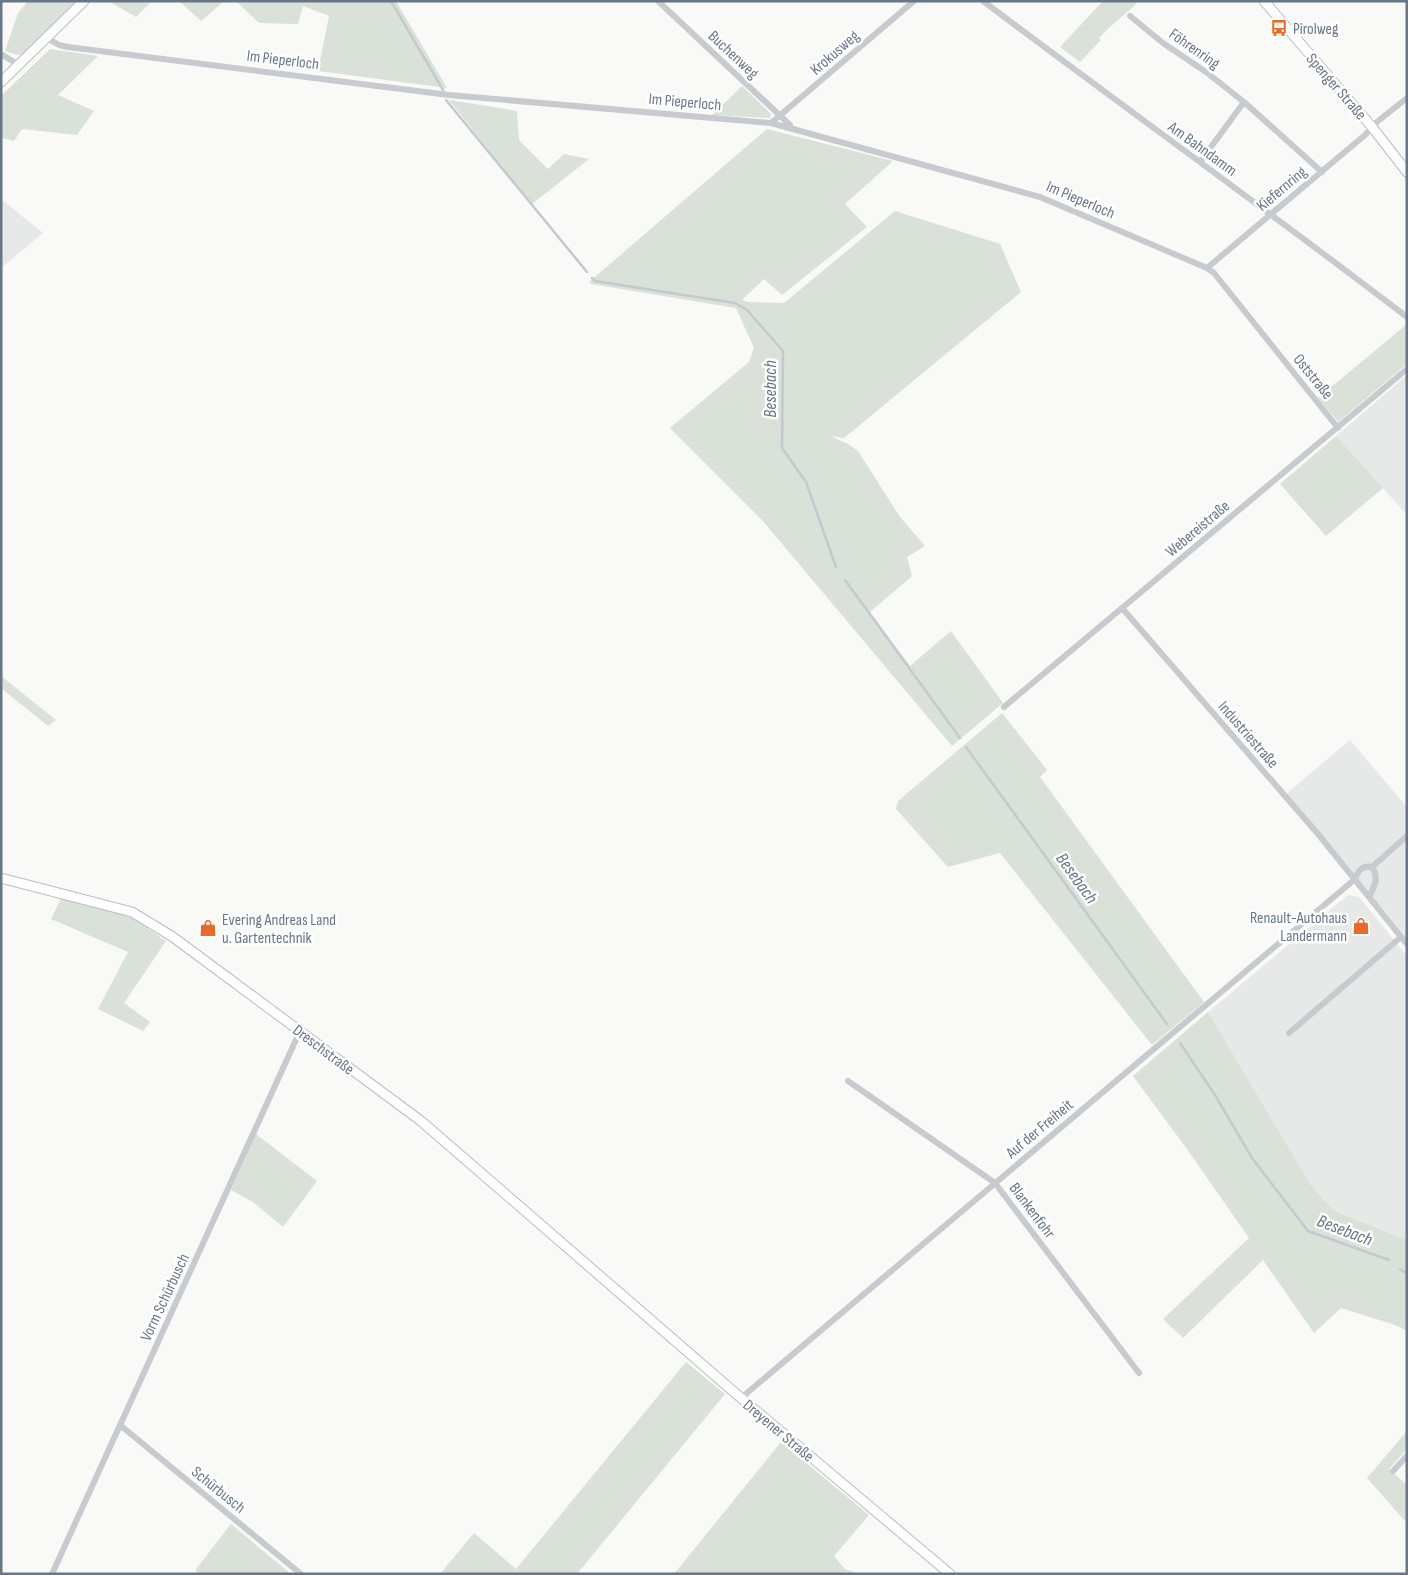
<svg xmlns="http://www.w3.org/2000/svg" width="1408" height="1575" font-family="'Sofia Sans Condensed',sans-serif">
	<style>
		.built { fill: #e7e8e8 }
		.green { fill: #dae1d8 }
		.lines { fill: none; stroke-linecap: round; stroke-linejoin: round }
		.stream { stroke: #c2cad0; stroke-width: 2.5 }
		.secondary-casing { stroke: #b9bdc3; stroke-width: 11 }
		.street { stroke: #c7cace; stroke-width: 6 }
		.secondary { stroke: #fff; stroke-width: 9 }
		.labels { text-anchor: middle; stroke-width: 5; stroke-linejoin: round; paint-order: stroke }
		.poi-label { font-size: 16px; fill: #687688; stroke: #fff; text-anchor: start }
		.street-label { font-size: 16px; fill: #687688; stroke: #fff }
		.water-label { font-size: 18px; font-style: italic; fill: #637783; stroke: #fff }
	</style>
	<rect width="100%" height="100%" fill="#f9f9f7"/>
	<path class="built" d="M1,199L43,233L1,268Z
		M1407,375V515L1336,436Z
		M1350,740L1407,807V939L1385,911L1351,877L1286,794Z
		M1348,895L1359,897L1407,956V1240L1333,1210L1311,1185L1208,1012Z"/>
	<path class="green" d="M28,1H77L24,54L17,55L5,51L18,13Z
		M108,1H152L136,17Z
		M179,1H224L201,21Z
		M236,1H396L447,88L318,71L329,16L303,6L298,24L259,23Z
		M1103,1H1139C1126,14 1111,25 1099,38L1101,40L1080,62L1060,47Z
		M50,49L98,56L58,95L94,111L77,135L22,129L14,141L1,138V96Z
		M742,86L771,114L770,118L712,115Z
		M449,100L517,111L519,140L548,169L564,154L589,159L532,204Z
		M767,129L893,161L845,204L867,227L782,295L764,279L742,300L748,302L784,303L895,211L1000,244L1021,292L844,438L830,436L848,444L858,451L900,517L925,546L907,557L912,576L870,612L910,666L951,631L1003,703L952,746L762,520L670,428L749,362L754,348L736,308L591,284L589,282Z
		M1407,324V364L1338,422L1318,398Z
		M1336,436L1383,488L1326,536L1280,484Z
		M1,676L56,720L48,726L1,688Z
		M1002,713L1047,770L1040,777L1204,1002L1152,1045L1000,853L948,867L896,809L898,801Z
		M62,896L132,918L166,941L124,1003L150,1022L143,1031L98,1009L128,952L51,919Z
		M1208,1012L1311,1185L1333,1210L1407,1240V1331L1395,1325L1341,1308L1314,1333L1263,1260L1183,1338L1163,1319L1249,1238L1187,1149L1133,1076Z
		M256,1134L317,1181L283,1227L253,1202L231,1190Z
		M686,1362L725,1394L577,1574H440L474,1533L516,1569Z
		M1407,1431V1449L1389,1469L1407,1485V1518L1405,1521L1367,1478Z
		M781,1442L869,1515L834,1556L845,1569L859,1574H674Z
		M231,1524L291,1574H197L196,1569Z"/>
	<g class="lines">
		<path class="stream" d="M391,1L443,90
			M446,100L587,272
			M592,278L595,281L735,303L747,310L783,351L782,448L806,482L836,567
			M845,580L960,738
			M966,747L1167,1024
			M1180,1043L1215,1095L1252,1158L1308,1231L1389,1260
			M1400,1269L1407,1274"/>
		<g class="secondary-casing">
			<path id="secondary" d="M1264,1L1372,127L1407,172
				M1,82L84,1
				M1,878L132,912L173,937L421,1121L741,1398L950,1574"/>
		</g>
		<path class="street" d="M658,1L790,125
			M983,1C1124,107 1267,210 1407,317
			M1130,16L1163,43L1206,72L1244,102L1322,172
			M47,38L59,45L68,47L449,95L771,123L1040,197L1207,268L1214,273L1338,428
			M1,54L19,65
			M771,123L914,1
			M1200,162L1244,102
			M1207,268L1365,135L1378,121L1407,98
			M1122,608L1318,834L1407,944
			M1004,707L1407,369
			M1372,867L1407,836
			M1369,897C1375,886 1379,877 1372,867
			M1289,1033L1401,937
			M848,1081L995,1183L1139,1373
			M741,1398L1355,879C1358,871 1362,865 1372,867
			M120,1425L301,1574
			M1393,1471L1407,1456
			M52,1574L300,1031"/>
		<use href="#secondary" class="secondary"/>
	</g>
	<defs>
		<g id="bus-bare" transform="scale(1.35)"><path d="M-5-6H5V4H4V6H2V4H-2V6H-4V4H-5ZM-3.5-4V0h7V-4ZM-3.5 1.2v1.5H-2V1.2ZM2 1.2v1.5H3.5V1.2Z" fill="#e76a29" stroke="#fff" stroke-width="2.5" paint-order="stroke"/></g>
		<g id="shop-bare" transform="scale(1.35)"><path d="M-5-2.5h2.3a2.7 3.5 0 0 1 5.4 0H5L5.5 6h-11ZM-1.5-2.5h3a1.5 2.3 0 0 0-3 0Z" fill="#e76a29" stroke="#fff" stroke-width="2.5" paint-order="stroke"/></g>
	</defs>
	<g fill-rule="evenodd">
		<use href="#bus-bare" x="1279" y="28"/>
		<use href="#shop-bare" x="1361" y="926"/>
		<use href="#shop-bare" x="208" y="928"/>
	</g>
	<g class="labels">
		<g class="poi-label">
			<text x="1293" y="34">Pirolweg</text>
			<text x="1347" y="923" text-anchor="end">Renault-Autohaus<tspan x="1347" dy="18">Landermann</tspan></text>
			<text x="222" y="925">Evering Andreas Land<tspan x="222" dy="18">u. Gartentechnik</tspan></text>
		</g>
		<g class="street-label">
			<text transform="translate(1195 48) rotate(35)" y="6">Föhrenring</text>
			<text transform="translate(834 52) rotate(-41)" y="6">Krokusweg</text>
			<text transform="translate(734 54) rotate(43)" y="6">Buchenweg</text>
			<text transform="translate(283 59) rotate(7)" y="6">Im Pieperloch</text>
			<text transform="translate(1337 86) rotate(49)" y="6">Spenger Straße</text>
			<text transform="translate(685 101) rotate(5)" y="6">Im Pieperloch</text>
			<text transform="translate(1203 148) rotate(36)" y="6">Am Bahndamm</text>
			<text transform="translate(1281 188) rotate(-40)" y="6">Kiefernring</text>
			<text transform="translate(1081 199) rotate(23)" y="6">Im Pieperloch</text>
			<text transform="translate(1314 376) rotate(51)" y="6">Oststraße</text>
			<text transform="translate(1197 528) rotate(-40)" y="6">Webereistraße</text>
			<text transform="translate(1249 734) rotate(49)" y="6">Industriestraße</text>
			<text transform="translate(324 1049) rotate(37)" y="6">Dreschstraße</text>
			<text transform="translate(1039 1128) rotate(-40)" y="6">Auf der Freiheit</text>
			<text transform="translate(1033 1210) rotate(53)" y="6">Blankenfohr</text>
			<text transform="translate(164 1297) rotate(-65)" y="6">Vorm Schürbusch</text>
			<text transform="translate(779 1430) rotate(40)" y="6">Dreyener Straße</text>
			<text transform="translate(219 1489) rotate(39)" y="6">Schürbusch</text>
		</g>
		<g class="water-label">
			<text transform="translate(770 389) rotate(-90)" y="6">Besebach</text>
			<text transform="translate(1077 878) rotate(54)" y="6">Besebach</text>
			<text transform="translate(1345 1230) rotate(21)" y="6">Besebach</text>
		</g>
	</g>
	<rect width="1408" height="1575" fill="none" stroke="#687688" stroke-width="5"/>
</svg>
